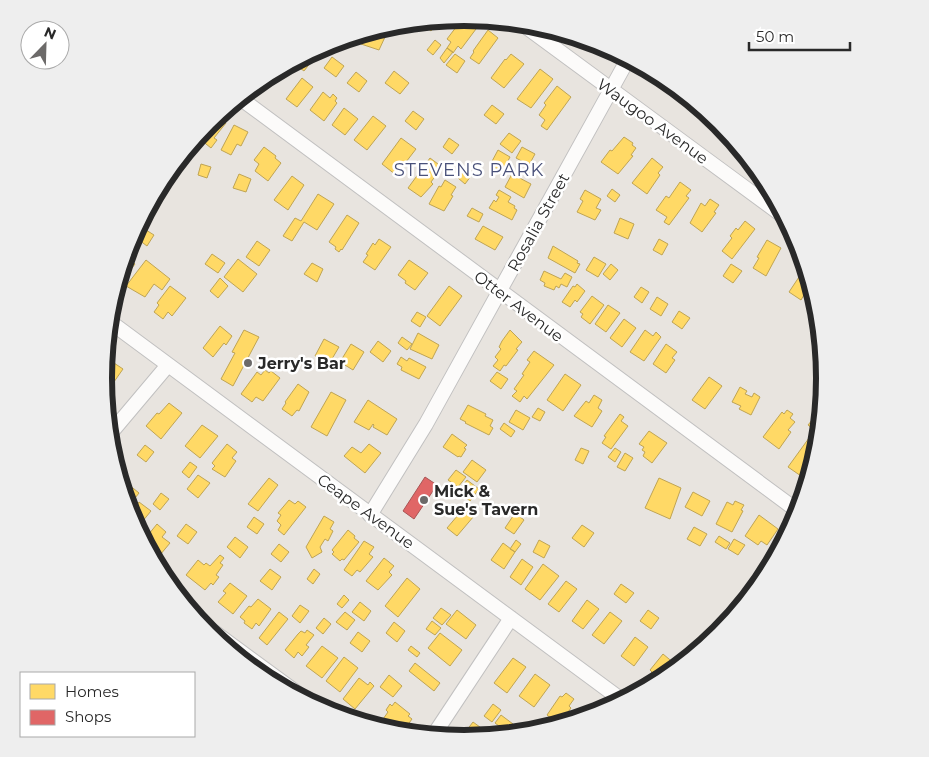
<svg xmlns="http://www.w3.org/2000/svg" width="929" height="757" font-family="Montserrat,sans-serif">
	<style>
		.homes { fill: #ffd966; stroke: #bfa454 }
		.shops { fill: #e06666; stroke: #a95454 }
		.lines { fill: none; stroke-linecap: round; stroke-linejoin: round }
		.minor-casing { stroke: #c1c0c0; stroke-width: 16 }
		.minor { stroke: #fcfbfa; stroke-width: 14 }
		.poi-dot { fill: #6c6a69; stroke: #fff; stroke-width: 2 }
		.labels { text-anchor: middle; stroke-width: 5; stroke-linejoin: round; paint-order: stroke }
		.street-label { font-size: 16px; fill: #292929; stroke: #fff }
		.poi-label { font-size: 16px; font-weight: bold; fill: #292929; stroke: #fff; text-anchor: start }
		.neighbourhood-label { font-size: 18px; letter-spacing: 1px; fill: #49517a; stroke: #fff }
		.rim { fill: none; stroke: #292929; stroke-width: 6 }
	</style>
	<rect width="100%" height="100%" fill="#e8e4df"/>
	<path class="homes" d="M463,18L467,21L470,18L479,25L461,49L458,46L453,53L447,48L451,42L447,39Z
		M442,20L445,22L440,27L436,24L431,31L426,27L427,24L424,21Z
		M488,30L498,38L479,64L470,58L474,52L473,51Z
		M370,32L385,37L379,50L361,44L365,33Z
		M435,40L441,45L433,55L427,50Z
		M447,48L453,52L444,63L440,58Z
		M455,54L465,61L457,73L446,65Z
		M511,54L524,64L504,88L491,78L505,59L506,60Z
		M304,57L311,62L304,71L293,63Z
		M332,57L344,66L336,77L324,68Z
		M540,69L553,79L531,108L517,99Z
		M394,71L409,83L400,94L385,83Z
		M356,72L367,81L359,92L347,83Z
		M657,75L665,79L676,88L675,90L657,80L659,76Z
		M302,78L313,87L297,107L286,99Z
		M557,86L571,97L547,130L541,126L545,120L539,115L546,105L544,103Z
		M323,92L330,98L333,94L337,98L335,101L337,103L324,121L310,110Z
		M492,105L504,114L496,124L484,115Z
		M344,108L358,119L345,135L332,125Z
		M413,111L424,119L416,130L405,121Z
		M706,112L714,119L711,123L702,117Z
		M218,116L226,123L214,138L217,140L211,148L201,140L205,134L202,132Z
		M373,116L386,126L367,150L354,140Z
		M234,125L248,132L241,146L237,144L231,155L221,150Z
		M509,133L521,141L512,153L500,144Z
		M624,137L633,143L632,145L636,148L631,155L633,156L618,174L601,162L610,150L612,151Z
		M401,138L416,149L396,175L382,164Z
		M449,138L459,145L452,154L443,147Z
		M264,147L276,156L275,158L281,163L268,181L255,171L259,164L254,160Z
		M522,147L535,154L529,165L516,158Z
		M498,150L510,157L502,172L490,165Z
		M187,151L189,152L183,163L178,161Z
		M430,158L442,167L431,182L433,184L421,197L408,188Z
		M652,158L663,167L658,173L660,175L647,194L632,183Z
		M201,164L211,167L207,178L198,175Z
		M464,170L471,176L465,184L458,178Z
		M239,174L251,179L246,192L233,188Z
		M512,174L531,184L524,198L505,187Z
		M292,176L304,185L288,210L274,200Z
		M445,180L456,187L451,195L453,196L444,211L429,204L439,186L441,187Z
		M680,182L691,190L686,196L689,198L669,225L664,222L667,217L656,210L666,196L669,198Z
		M612,189L620,195L615,202L607,196Z
		M499,190L511,197L508,202L515,206L514,208L517,210L512,220L489,208L494,200L496,202L499,197L496,195Z
		M585,190L601,199L596,208L601,210L595,220L577,212L583,201L580,199Z
		M318,194L334,204L317,230L304,222L292,241L283,236L295,218L301,221Z
		M710,199L719,205L714,212L716,213L702,232L690,223L701,203L705,206Z
		M472,208L483,214L479,222L467,216Z
		M347,215L359,223L342,250L341,249L339,252L335,249L336,247L329,242Z
		M620,218L634,224L628,239L614,233Z
		M745,221L755,229L732,259L722,251L732,238L730,236L736,228L738,230Z
		M483,226L503,237L495,250L475,239Z
		M146,230L154,235L147,246L139,240Z
		M379,239L391,247L375,270L363,262L368,255L366,254L373,243L375,245Z
		M659,239L668,244L662,255L653,250Z
		M767,240L781,248L766,276L753,268L759,258L757,257Z
		M257,241L270,250L259,266L246,257Z
		M553,246L578,261L577,263L580,264L575,273L548,258Z
		M212,254L225,263L218,273L205,264Z
		M126,256L135,264L118,286L117,285Z
		M594,257L606,264L598,277L586,270Z
		M238,259L257,274L243,292L224,277Z
		M146,260L170,279L162,290L154,284L145,297L126,286Z
		M409,260L428,273L415,290L405,283L406,281L398,275Z
		M312,263L323,269L317,282L304,274Z
		M611,264L618,270L610,280L603,274Z
		M731,264L742,271L733,283L723,276Z
		M805,268L807,269L812,287L809,291L807,290L801,300L789,292Z
		M544,271L561,279L565,273L572,277L567,287L561,284L559,288L556,286L554,290L544,286L545,283L540,280Z
		M220,278L228,286L218,298L210,291Z
		M577,284L585,291L577,302L575,300L570,307L562,302L573,286L575,287Z
		M170,286L186,298L172,316L168,312L163,319L154,312L159,305L157,303Z
		M449,286L462,296L440,326L427,316Z
		M641,287L649,292L642,303L634,297Z
		M592,296L604,305L590,324L581,317L583,314L580,312Z
		M657,297L668,304L661,316L650,309Z
		M608,305L620,313L606,332L595,324Z
		M679,311L690,318L682,329L672,322Z
		M417,312L426,317L420,327L411,321Z
		M624,319L636,328L622,347L610,338Z
		M220,326L232,336L226,345L224,343L213,357L203,348Z
		M244,330L259,337L233,386L221,379L235,353L232,352Z
		M510,330L522,342L516,349L518,350L506,366L504,365L500,371L493,366L498,360L495,357L501,349L499,347L502,341Z
		M645,330L653,336L656,332L661,337L644,361L630,352Z
		M418,333L439,345L432,359L410,349Z
		M402,337L412,344L407,350L398,343Z
		M324,339L339,347L329,364L315,356Z
		M378,341L391,351L383,362L370,352Z
		M351,344L364,352L353,370L340,362Z
		M666,344L677,352L672,358L675,360L666,373L653,364Z
		M534,351L554,365L527,399L524,396L520,402L512,396L517,391L514,389L524,375L522,374L530,362L527,360Z
		M401,357L407,361L409,358L426,367L419,379L401,370L402,367L397,364Z
		M111,361L123,369L109,389L106,387L104,388V370Z
		M265,370L269,373L271,371L280,378L263,401L256,397L252,402L241,394L257,372L261,375Z
		M497,372L508,379L501,389L490,381Z
		M565,374L581,385L563,411L547,400Z
		M709,377L722,386L705,409L692,400Z
		M298,384L309,392L299,411L297,410L292,416L282,409L286,403L285,402Z
		M740,387L747,391L745,394L752,397L754,393L760,397L751,415L739,409L741,406L732,402Z
		M331,392L346,400L327,436L311,427Z
		M594,395L602,400L598,408L602,411L592,427L574,416L586,401L589,403Z
		M368,400L397,419L387,435L373,427L374,425L373,424L369,430L354,422Z
		M169,403L182,413L161,439L146,426L157,413L159,414Z
		M468,405L486,414L485,416L493,420L490,426L493,428L489,435L465,423L466,422L460,419Z
		M538,408L545,412L540,421L532,417Z
		M516,410L530,418L523,430L509,422Z
		M787,410L793,414L790,418L795,422L788,430L791,432L779,449L763,437L782,412L784,414Z
		M620,414L624,417L621,421L628,426L611,449L602,443L606,437L604,436Z
		M817,414L822,418L820,429L818,433L808,425Z
		M504,423L515,431L511,437L500,429Z
		M202,425L218,436L200,458L185,446Z
		M649,431L667,443L652,463L643,456L645,452L642,450L644,447L639,444Z
		M452,434L467,445L464,448L466,449L461,457L459,456L458,457L443,447Z
		M809,438L819,446V449L817,453L801,476L788,467Z
		M227,444L237,452L232,458L236,461L225,477L212,469L215,466L212,463Z
		M369,444L381,453L365,473L344,456L352,447L361,453Z
		M145,445L154,452L146,462L137,455Z
		M581,448L589,451L583,464L575,460Z
		M615,448L621,452L615,462L608,457Z
		M625,453L633,458L625,471L617,467Z
		M472,460L486,470L477,482L463,472Z
		M190,462L197,467L189,478L182,472Z
		M456,470L466,477L458,487L448,480Z
		M198,475L210,483L198,498L187,489Z
		M269,478L278,485L258,511L248,504Z
		M659,478L681,488L670,519L645,508Z
		M467,480L479,489L470,501L458,492Z
		M128,484L139,493L128,507L123,491Z
		M693,492L710,501L702,516L685,507Z
		M161,493L169,499L160,510L153,504Z
		M289,500L295,504L298,501L306,507L284,535L278,530L281,525L277,521L281,515L278,513Z
		M735,501L744,505L741,510L743,511L732,532L716,524L727,502L733,505Z
		M139,502L151,511L137,528L130,514Z
		M464,508L474,516L457,536L447,528Z
		M515,513L524,520L514,534L505,528Z
		M759,515L778,529L767,545L761,541L758,545L745,536Z
		M324,516L334,522L330,529L333,531L328,541L325,539L320,547L322,552L312,558L306,547Z
		M254,517L264,524L257,534L247,527Z
		M157,524L166,532L162,537L170,543L160,555L144,540Z
		M186,524L197,532L188,544L177,536Z
		M582,525L594,533L584,547L572,538Z
		M694,527L707,534L700,546L687,539Z
		M348,530L355,536L354,538L359,542L344,560L342,559L340,561L332,554L334,552L332,550Z
		M719,536L730,543L726,549L715,542Z
		M235,537L248,547L240,558L227,547Z
		M734,539L745,545L738,555L728,549Z
		M516,540L521,544L515,552L510,549Z
		M539,540L550,546L544,558L533,552Z
		M364,541L374,547L369,554L373,557L360,572L357,570L352,576L344,570Z
		M503,543L515,552L504,569L491,560Z
		M279,544L289,552L281,562L271,554Z
		M220,555L224,558L220,563L223,565L216,575L219,577L213,585L211,583L205,590L186,575L198,560L204,565L206,563L210,566Z
		M384,558L394,566L389,572L392,575L378,590L366,581Z
		M522,559L533,567L521,585L510,577Z
		M543,564L559,576L540,600L525,589Z
		M270,569L281,577L272,590L260,581Z
		M314,569L320,574L313,584L307,579Z
		M407,578L420,589L398,617L385,606Z
		M566,581L577,589L559,612L548,604Z
		M230,583L247,596L233,614L218,602L226,593L223,591Z
		M621,584L634,593L626,603L614,594Z
		M344,595L349,600L342,608L337,604Z
		M258,599L271,609L259,626L256,623L252,629L244,623L245,621L240,617L249,606L251,607Z
		M587,600L599,609L583,629L572,621Z
		M360,602L371,611L364,621L352,612Z
		M300,605L309,611L300,623L292,616Z
		M441,608L451,615L442,625L433,618Z
		M457,610L476,625L466,639L446,624Z
		M648,610L659,618L651,629L640,621Z
		M279,612L288,619L267,645L259,638Z
		M345,612L355,620L347,630L336,622Z
		M610,612L622,621L604,644L592,635Z
		M324,618L331,624L323,634L316,628Z
		M432,621L441,628L435,635L426,629Z
		M394,622L405,631L397,642L386,633Z
		M307,630L314,635L306,645L309,647L302,656L298,652L294,658L285,650L298,634L301,631L305,633Z
		M358,632L370,641L362,652L350,643Z
		M440,633L462,650L450,666L428,648Z
		M635,637L648,647L634,666L621,656Z
		M322,646L338,658L322,678L306,666Z
		M411,646L420,653L417,657L408,650Z
		M688,650L693,653L680,666L678,664Z
		M663,654L675,664L664,680L655,684L647,678L652,672L650,670Z
		M344,657L358,668L340,692L326,681Z
		M513,658L526,667L507,693L494,683Z
		M415,663L440,683L434,691L409,671Z
		M535,674L550,685L534,707L519,696Z
		M389,675L402,686L393,697L380,687Z
		M359,678L368,685L370,682L374,686L355,709L343,699Z
		M566,693L574,699L569,706L571,708L563,719L561,718L557,723L547,715L560,696L562,697Z
		M395,702L410,714L408,716L412,719L404,730L400,727L398,733L392,732L381,722L388,712L386,710L390,704L392,706Z
		M493,704L501,710L492,722L484,716Z
		M587,706L596,713L595,714L575,721Z
		M501,715L513,724L507,732L495,723Z
		M473,722L484,730L478,737L480,738L460,739Z"/>
	<path class="shops" d="M425,477L437,485L414,519L403,511Z"/>
	<g class="lines">
		<g class="minor-casing">
			<path id="minor" d="M521,23L786,218
				M240,98L799,512
				M109,321L623,701
				M109,435L168,365
				M370,515L426,424L628,59
				M199,621L312,704
				M433,736L511,618"/>
		</g>
		<use href="#minor" class="minor"/>
	</g>
	<g class="poi-dot">
		<circle cx="248" cy="363" r="5"/>
		<circle cx="424" cy="500" r="5"/>
	</g>
	<g class="labels">
		<g class="street-label">
			<text transform="translate(653 121) rotate(36)" y="6">Waugoo Avenue</text>
			<text transform="translate(538 222) rotate(-61)" y="6">Rosalia Street</text>
			<text transform="translate(519 306) rotate(37)" y="6">Otter Avenue</text>
			<text transform="translate(366 511) rotate(36)" y="6">Ceape Avenue</text>
		</g>
		<g class="poi-label">
			<text x="258" y="369">Jerry's Bar</text>
			<text x="434" y="497">Mick &amp;<tspan x="434" dy="18">Sue's Tavern</tspan></text>
		</g>
		<g class="neighbourhood-label">
			<text x="469" y="176">STEVENS PARK</text>
		</g>
	</g>
	<path d="M0 0H929V757H0ZM112 378a352 352 0 1 1 704 0a352 352 0 1 1-704 0Z" fill="#eee" fill-rule="evenodd"/>
	<path class="rim" d="M112 378a352 352 0 1 1 704 0a352 352 0 1 1-704 0Z"/>
	<rect x="20" y="672" width="175" height="65" fill="#ffffff" stroke="#a9a9a9"/>
	<rect x="30" y="684" width="25" height="15" fill="#ffd966" stroke="#a9a9a9"/>
	<text x="65" y="697" font-size="15" fill="#292929">Homes</text>
	<rect x="30" y="710" width="25" height="15" fill="#e06666" stroke="#a9a9a9"/>
	<text x="65" y="722" font-size="15" fill="#292929">Shops</text>
	<g transform="translate(45 45) rotate(23)"><circle r="24" fill="#ffffff" stroke="#a9a9a9"/>
	<path d="M0-4L9 19L0 12L-9 19Z" fill="#6c6a69"/>
	<text y="-8" font-size="14" font-weight="bold" text-anchor="middle" fill="#292929">N</text>
	</g>
	<path d="M749 42v8h101v-8" fill="none" stroke="#292929" stroke-width="2.5"/>
	<text x="756" y="42" font-size="15" fill="#292929" stroke="#ffffff" stroke-width="4" paint-order="stroke">50 m</text>
</svg>
